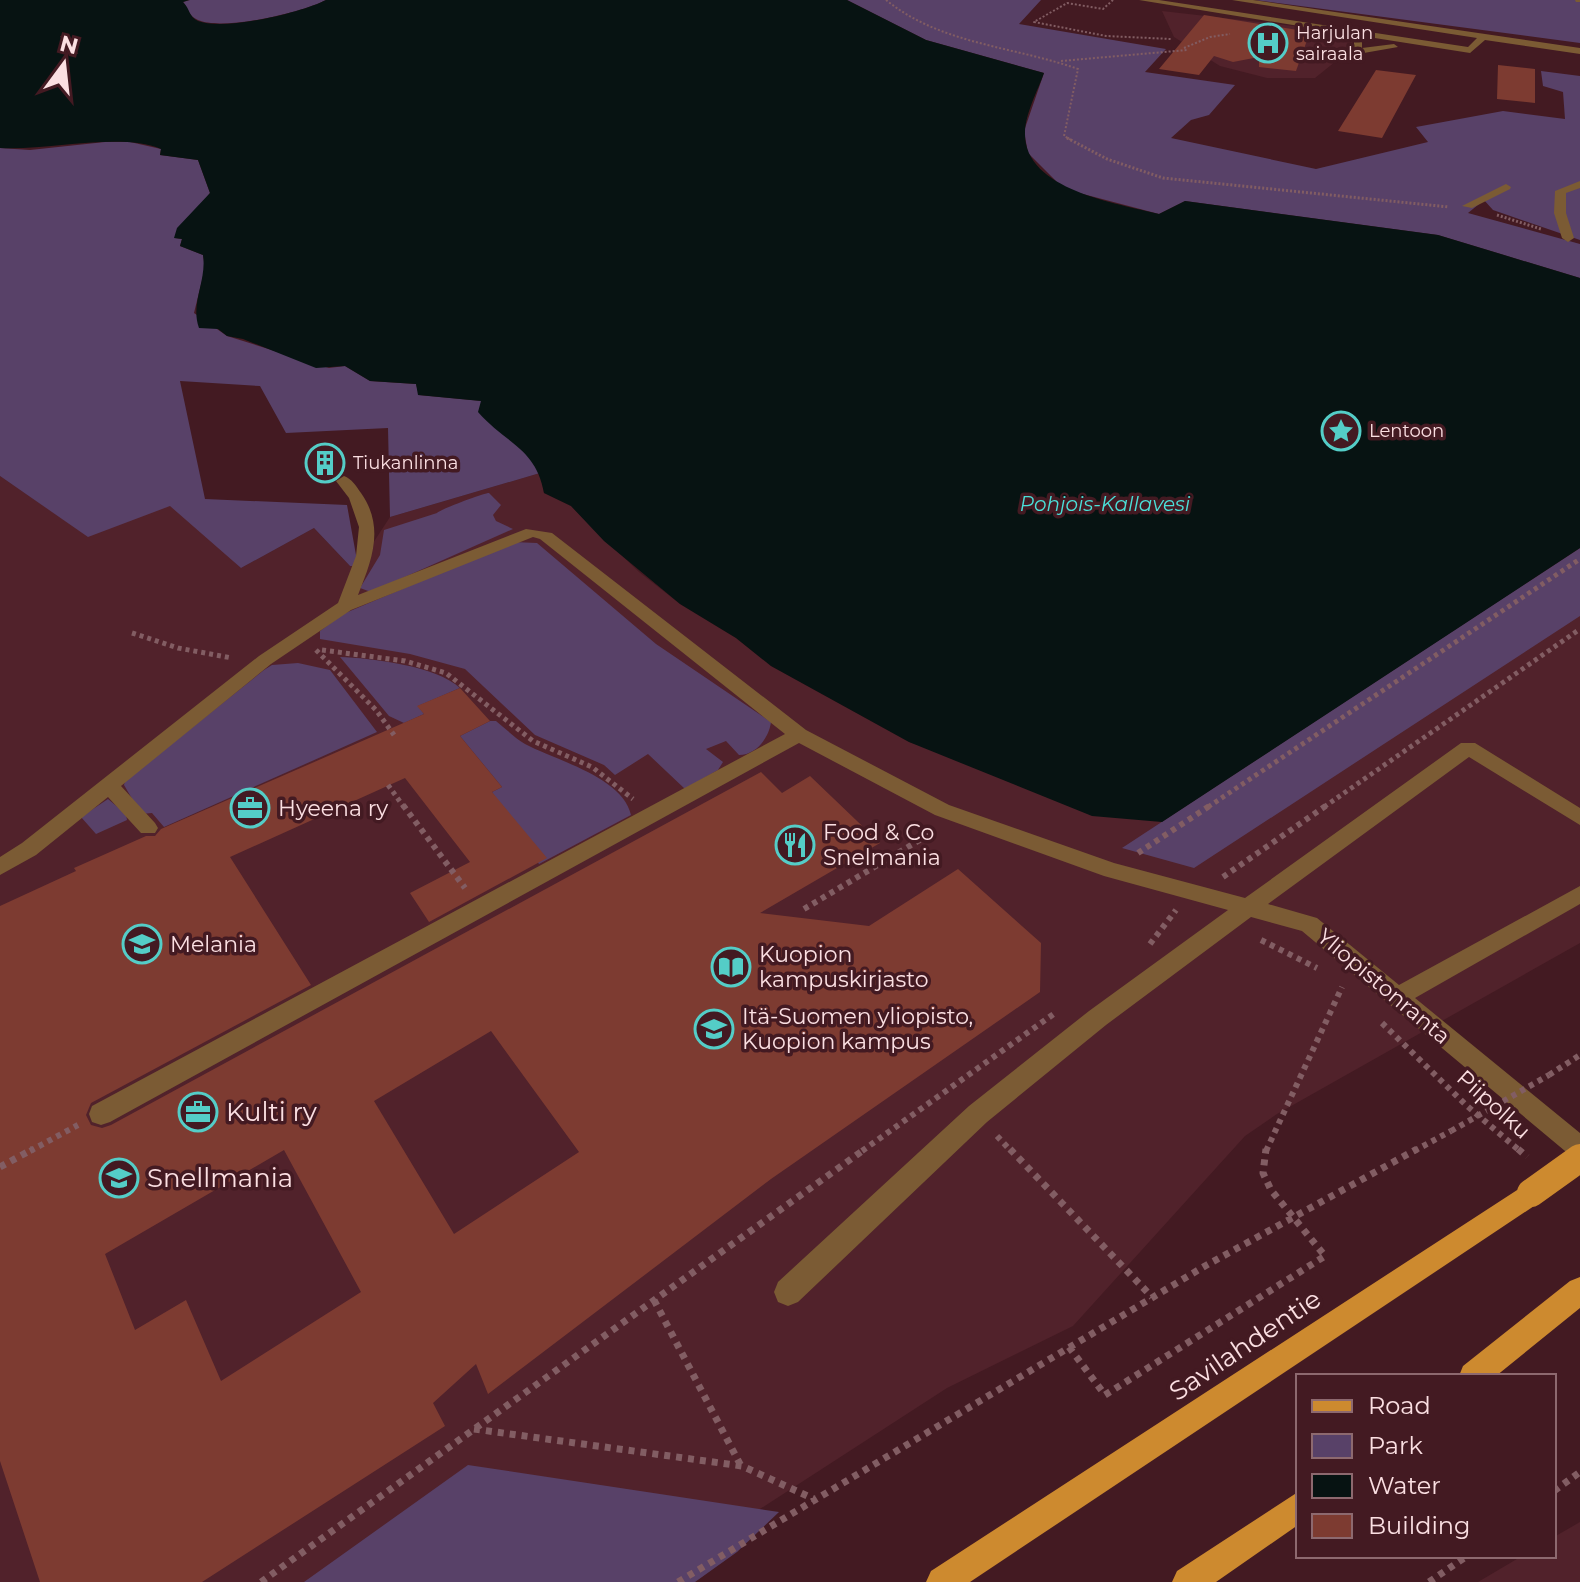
<svg xmlns="http://www.w3.org/2000/svg" width="1580" height="1582" font-family="Montserrat,sans-serif">
	<style>
		.built { fill: #51222b }
		.green { fill: #584168 }
		.water { fill: #071312 }
		.building { fill: #7d3b31; fill-rule: evenodd }
		.lines { fill: none; stroke-linecap: round; stroke-linejoin: round }
		.path-far4 { stroke: #825d63; stroke-width: 2; stroke-dasharray: 2 2; stroke-linecap: butt }
		.path-far3 { stroke: #825d63; stroke-width: 3; stroke-dasharray: 2 2; stroke-linecap: butt }
		.path-far2 { stroke: #825d63; stroke-width: 5; stroke-dasharray: 4 4; stroke-linecap: butt }
		.path-far1 { stroke: #825d63; stroke-width: 6; stroke-dasharray: 5 5; stroke-linecap: butt }
		.path { stroke: #825d63; stroke-width: 7; stroke-dasharray: 6 6; stroke-linecap: butt }
		.minor { fill: #7b5b34; fill-rule: evenodd }
		.major { fill: #cd8a2f; fill-rule: evenodd }
		.path-bridge { stroke: #825d63; stroke-width: 6; stroke-dasharray: 5 5; stroke-linecap: butt }
		.major-bridge { stroke: #cd8a2f; stroke-width: 28 }
		.labels { text-anchor: middle; stroke-width: 7; stroke-linejoin: round; paint-order: stroke }
		.far-poi-label { font-size: 18px; fill: #fbdfe2; stroke: #431a22; text-anchor: start }
		.far-water-label { font-size: 20px; font-style: italic; fill: #4bdfd8; stroke: #431a22 }
		.poi-label { font-size: 22px; fill: #fbdfe2; stroke: #431a22; text-anchor: start }
		.street-label { font-size: 22px; fill: #fbdfe2; stroke: #431a22 }
		.near-poi-label { font-size: 26px; fill: #fbdfe2; stroke: #431a22; text-anchor: start }
		.near-street-label { font-size: 26px; fill: #fbdfe2; stroke: #431a22 }
	</style>
	<rect width="100%" height="100%" fill="#431a22"/>
	<path class="built" d="M1162,11L1302,27L1354,36L1351,49L1315,78H1267L1220,66L1174,37Z
		M540,473L544,493L571,506L639,572L680,604L736,638L771,666L909,742L1162,822L1580,548V943L1277,1114L1245,1136L1073,1326L947,1388L647,1582H0V476L88,536L173,502L241,568L314,528L350,566H358L390,517Z
		M1580,1522V1582H1478L1522,1556H1554V1537Z"/>
	<path class="green" d="M190,0H326C301,13 223,31 198,20C188,16 189,9 183,2Z
		M847,0H1041L1019,24L1166,49L1145,72L1235,85L1209,115L1191,120L1171,138L1316,169L1428,142L1416,127L1503,111L1565,119L1563,92L1543,86L1541,71L1580,76V240L1493,210L1484,200L1468,213L1580,244V278L1438,235L1185,201L1159,214L1064,189L1028,153L1024,131L1044,73L926,40Z
		M1255,0H1577L1580,1V43Z
		M105,142H130L161,149L160,155L198,160L210,193L175,238L182,239L180,246L203,255L205,268L194,313L227,336L329,368L345,366L370,381L416,384L419,395L482,401L531,457L540,473L390,517L388,428L286,433L260,386L180,381L205,499L347,505L358,566H350L314,528L241,568L170,506L88,537L0,476V148L30,150Z
		M489,493L501,505L493,515L496,521L513,529L371,592L360,588L380,555L384,530L437,513C441,509 484,493 489,493Z
		M513,542L537,543L656,644L771,722C769,738 756,755 739,755L726,741L706,749L723,762L718,770L685,789L648,754L615,775L604,765L535,735L465,669L410,654L320,639V631L343,614Z
		M1580,548V616L1194,868L1122,848Z
		M340,657C371,658 437,666 460,688L418,706L424,714L404,723L389,716Z
		M298,663L330,670L377,732L164,827L152,813L141,814L124,785L125,781L264,670L272,665Z
		M490,721H496C506,729 515,738 525,744C555,760 623,777 631,815L539,864L492,792L502,787L460,736Z
		M108,799L126,814L127,820L96,834L81,817Z
		M468,1465L779,1512L737,1552L695,1582H304Z"/>
	<path class="water" d="M0,0H189L183,2C190,9 189,17 198,21C224,31 301,13 326,0H847L926,40L1044,73C1038,90 1025,114 1025,133C1024,190 1117,203 1159,214L1185,201L1438,235L1580,278V548L1162,822L1092,816L909,742L771,666L736,638L680,604L604,541L571,506L544,493C536,448 506,444 478,412L481,401L418,395L416,384L370,381L345,366L316,368L243,339L227,336L218,329L199,328C190,303 207,281 203,255L180,246L182,239L174,238L177,228L210,193L198,160L160,155L161,149C120,132 47,151 0,148Z"/>
	<path class="building" d="M1204,15L1310,32L1296,71L1259,67V57L1233,62L1214,56L1199,75L1159,69Z
		M1498,65L1535,69V103L1497,99Z
		M1376,70L1416,75L1382,138L1338,131Z
		M460,688L490,721L460,736L502,787L492,792L547,858L429,922L410,893L470,862L405,778L230,857L311,985L91,1103L86,1115L91,1125L102,1128L111,1125L761,772L782,793L810,776L880,843L760,913L869,926L958,869L1041,943L1040,992L771,1179L488,1394L476,1364L433,1403L445,1426L202,1582H40L0,1461V906L76,871L74,868L146,836H155L161,829L424,714L417,706ZM491,1031L579,1152L454,1234L374,1101ZM284,1150L361,1292L221,1381L186,1300L135,1330L105,1254Z"/>
	<g class="lines">
		<path class="path-far4" d="M886,0C942,45 1013,46 1078,69L1064,136L1071,140
			M1113,0L1103,9L1067,3L1034,22L1106,36L1171,39
			M1184,48L1210,37L1230,34
			M1061,61L1187,50"/>
		<path class="path-far3" d="M1067,138L1107,159L1163,178L1449,207
			M1497,215L1541,229"/>
		<path class="path-far2" d="M132,633L178,648L232,658
			M316,650L376,710L394,735
			M322,650L405,661L446,673L533,741L592,767L633,799
			M388,785L404,807
			M1208,807L1580,559
			M1324,807L1580,629"/>
		<path class="path-far1" d="M403,805L465,888
			M1138,853L1211,805
			M1223,877L1327,805
			M804,909L933,832
			M1261,940L1317,968
			M1150,944L1176,910
			M1382,1023L1466,1105L1520,1151
			M1549,1075L1580,1055
			M997,1136L1011,1151
			M30,1151L78,1125
			M862,1151L1055,1013
			M1266,1151L1342,987
			M1414,1151L1451,1131"/>
		<path class="path" d="M1010,1149L1152,1297
			M1518,1149L1527,1157
			M0,1167L33,1149
			M654,1300L741,1466
			M1069,1347L1105,1395L1325,1256L1271,1190L1263,1173L1266,1149
			M474,1429L742,1466L814,1499
			M1554,1491L1580,1472
			M261,1582L865,1149
			M678,1582L1205,1266L1417,1149
			M1429,1582L1467,1556"/>
		<path class="minor" d="M1139,0H1159L1468,47L1477,38L1232,0H1253L1580,48V54L1485,40L1470,53L1362,36V48L1394,44L1398,47L1358,54L1354,51V35Z
			M1575,0H1580V2H1576Z
			M1580,181V188L1566,193V213L1574,238L1568,242L1562,238L1554,213L1555,191Z
			M1506,184L1511,187L1510,189L1472,208L1462,206Z
			M344,476C352,479 356,486 361,493C385,527 372,560 358,595L526,529L552,533L806,730L949,805L1114,863L1245,898L1461,743H1475L1580,808V825L1469,757L1268,904L1317,918L1399,985L1580,886V904L1415,998L1580,1133V1160L1571,1156L1302,931L1251,917L1106,1025L987,1122L798,1302L788,1306L778,1302L774,1292L778,1282L969,1106L1089,1011L1228,910L1104,876L935,815L799,743L110,1122L101,1125L92,1122L89,1114L92,1106L785,734L540,539L533,537L351,610L271,664L121,786L155,823L158,828L155,833H141L108,797L36,855L0,875V857L22,843L259,656L338,603L356,556L359,527L349,498L336,481Z"/>
		<path class="major" d="M1531,1181L1540,1184L1544,1193L1540,1202L970,1582H926L931,1571Z
			M1580,1277V1308L1496,1376H1459L1463,1366L1570,1281Z
			M1298,1492V1525L1216,1582H1172L1177,1571Z"/>
		<path class="path-bridge" d="M1451,1131L1549,1075"/>
		<path class="major-bridge" d="M1531,1193L1580,1158"/>
	</g>
	<defs>
		<g id="hospital-ring" transform="scale(2)"><circle r="9.5" fill="#431a22" stroke="#54cdc7" stroke-width="1.5"/><path d="M-5-5h3v3.5h4V-5h3V5h-3V1.5h-4V5h-3Z" fill="#54cdc7"/></g>
		<g id="sight-ring" transform="scale(2)"><circle r="9.5" fill="#431a22" stroke="#54cdc7" stroke-width="1.5"/><path d="M0-6L1.8-2.2L6-1.7L2.9 1.2L3.7 5.4L0 3.3L-3.7 5.4L-2.9 1.2L-6-1.7L-1.8-2.2Z" fill="#54cdc7"/></g>
		<g id="building-ring" transform="scale(2)"><circle r="9.5" fill="#431a22" stroke="#54cdc7" stroke-width="1.5"/><path d="M-4-6H4V6H1V3H-1V6H-4ZM-2.5-4.3h1.7v1.8h-1.7ZM.8-4.3h1.7v1.8H.8ZM-2.5-1h1.7V.8h-1.7ZM.8-1h1.7V.8H.8Z" fill="#54cdc7"/></g>
		<g id="office-ring" transform="scale(2)"><circle r="9.5" fill="#431a22" stroke="#54cdc7" stroke-width="1.5"/><path d="M-6-3h4V-5.5h4V-3h4V5H-6ZM-1-4.5V-3h2v-1.5ZM-6 0V1H6V0Z" fill="#54cdc7"/></g>
		<g id="restaurant-ring" transform="scale(2)"><circle r="9.5" fill="#431a22" stroke="#54cdc7" stroke-width="1.5"/><path d="M-5-6h1v4h1v-4h1v4h1v-4h1v5L-1.5 .5V6h-2V.5L-5-1ZM5-6V6H3V1.5H1.5Q1.5-4 5-6Z" fill="#54cdc7"/></g>
		<g id="university-ring" transform="scale(2)"><circle r="9.5" fill="#431a22" stroke="#54cdc7" stroke-width="1.5"/><path d="M0-5L7-2L0 1L-7-2ZM-4 1L0 2.5L4 1V4Q0 6-4 4Z" fill="#54cdc7"/></g>
		<g id="library-ring" transform="scale(2)"><circle r="9.5" fill="#431a22" stroke="#54cdc7" stroke-width="1.5"/><path d="M-6-4Q-3-5.5-.7-3.5V5Q-3 3-6 4ZM6-4Q3-5.5 .7-3.5V5Q3 3 6 4Z" fill="#54cdc7"/></g>
	</defs>
	<g fill-rule="evenodd">
		<use href="#hospital-ring" x="1268" y="43"/>
		<use href="#sight-ring" x="1341" y="431"/>
		<use href="#building-ring" x="325" y="463"/>
		<use href="#office-ring" x="250" y="808"/>
		<use href="#restaurant-ring" x="795" y="845"/>
		<use href="#university-ring" x="142" y="944"/>
		<use href="#library-ring" x="731" y="967"/>
		<use href="#university-ring" x="714" y="1029"/>
		<use href="#office-ring" x="198" y="1112"/>
		<use href="#university-ring" x="119" y="1178"/>
	</g>
	<g class="labels">
		<g class="far-poi-label">
			<text x="1296" y="39">Harjulan<tspan x="1296" dy="21">sairaala</tspan></text>
			<text x="1369" y="437">Lentoon</text>
			<text x="353" y="469">Tiukanlinna</text>
		</g>
		<g class="far-water-label">
			<text x="1105" y="511">Pohjois-Kallavesi</text>
		</g>
		<g class="poi-label">
			<text x="278" y="816">Hyeena ry</text>
			<text x="823" y="840">Food &amp; Co<tspan x="823" dy="25">Snelmania</tspan></text>
			<text x="170" y="952">Melania</text>
			<text x="759" y="962">Kuopion<tspan x="759" dy="25">kampuskirjasto</tspan></text>
			<text x="742" y="1024">Itä-Suomen yliopisto,<tspan x="742" dy="25">Kuopion kampus</tspan></text>
		</g>
		<g class="street-label">
			<text transform="translate(1384 986) rotate(40)" y="8">Yliopistonranta</text>
			<text transform="translate(1494 1104) rotate(42)" y="8">Piipolku</text>
		</g>
		<g class="near-poi-label">
			<text x="226" y="1121">Kulti ry</text>
			<text x="147" y="1187">Snellmania</text>
		</g>
		<g class="near-street-label">
			<text transform="translate(1245 1345) rotate(-34)" y="9">Savilahdentie</text>
		</g>
	</g>
	<rect x="1296" y="1374" width="260" height="184" fill="#431a22" stroke="#8d696f" stroke-width="2"/>
	<rect x="1312" y="1400" width="40" height="12" fill="#cd8a2f" stroke="#8d696f" stroke-width="2"/>
	<text x="1368" y="1414" font-size="24" fill="#fbdfe2">Road</text>
	<rect x="1312" y="1434" width="40" height="24" fill="#584168" stroke="#8d696f" stroke-width="2"/>
	<text x="1368" y="1454" font-size="24" fill="#fbdfe2">Park</text>
	<rect x="1312" y="1474" width="40" height="24" fill="#071312" stroke="#8d696f" stroke-width="2"/>
	<text x="1368" y="1494" font-size="24" fill="#fbdfe2">Water</text>
	<rect x="1312" y="1514" width="40" height="24" fill="#7d3b31" stroke="#8d696f" stroke-width="2"/>
	<text x="1368" y="1534" font-size="24" fill="#fbdfe2">Building</text>
	<g transform="translate(64 64) rotate(15)" stroke="#431a22" stroke-width="6" paint-order="stroke">
	<path d="M0-6L14 30L0 20L-14 30Z" fill="#fbdfe2"/>
	<text y="-12" font-size="22" font-weight="bold" text-anchor="middle" fill="#fbdfe2">N</text>
	</g>
</svg>
